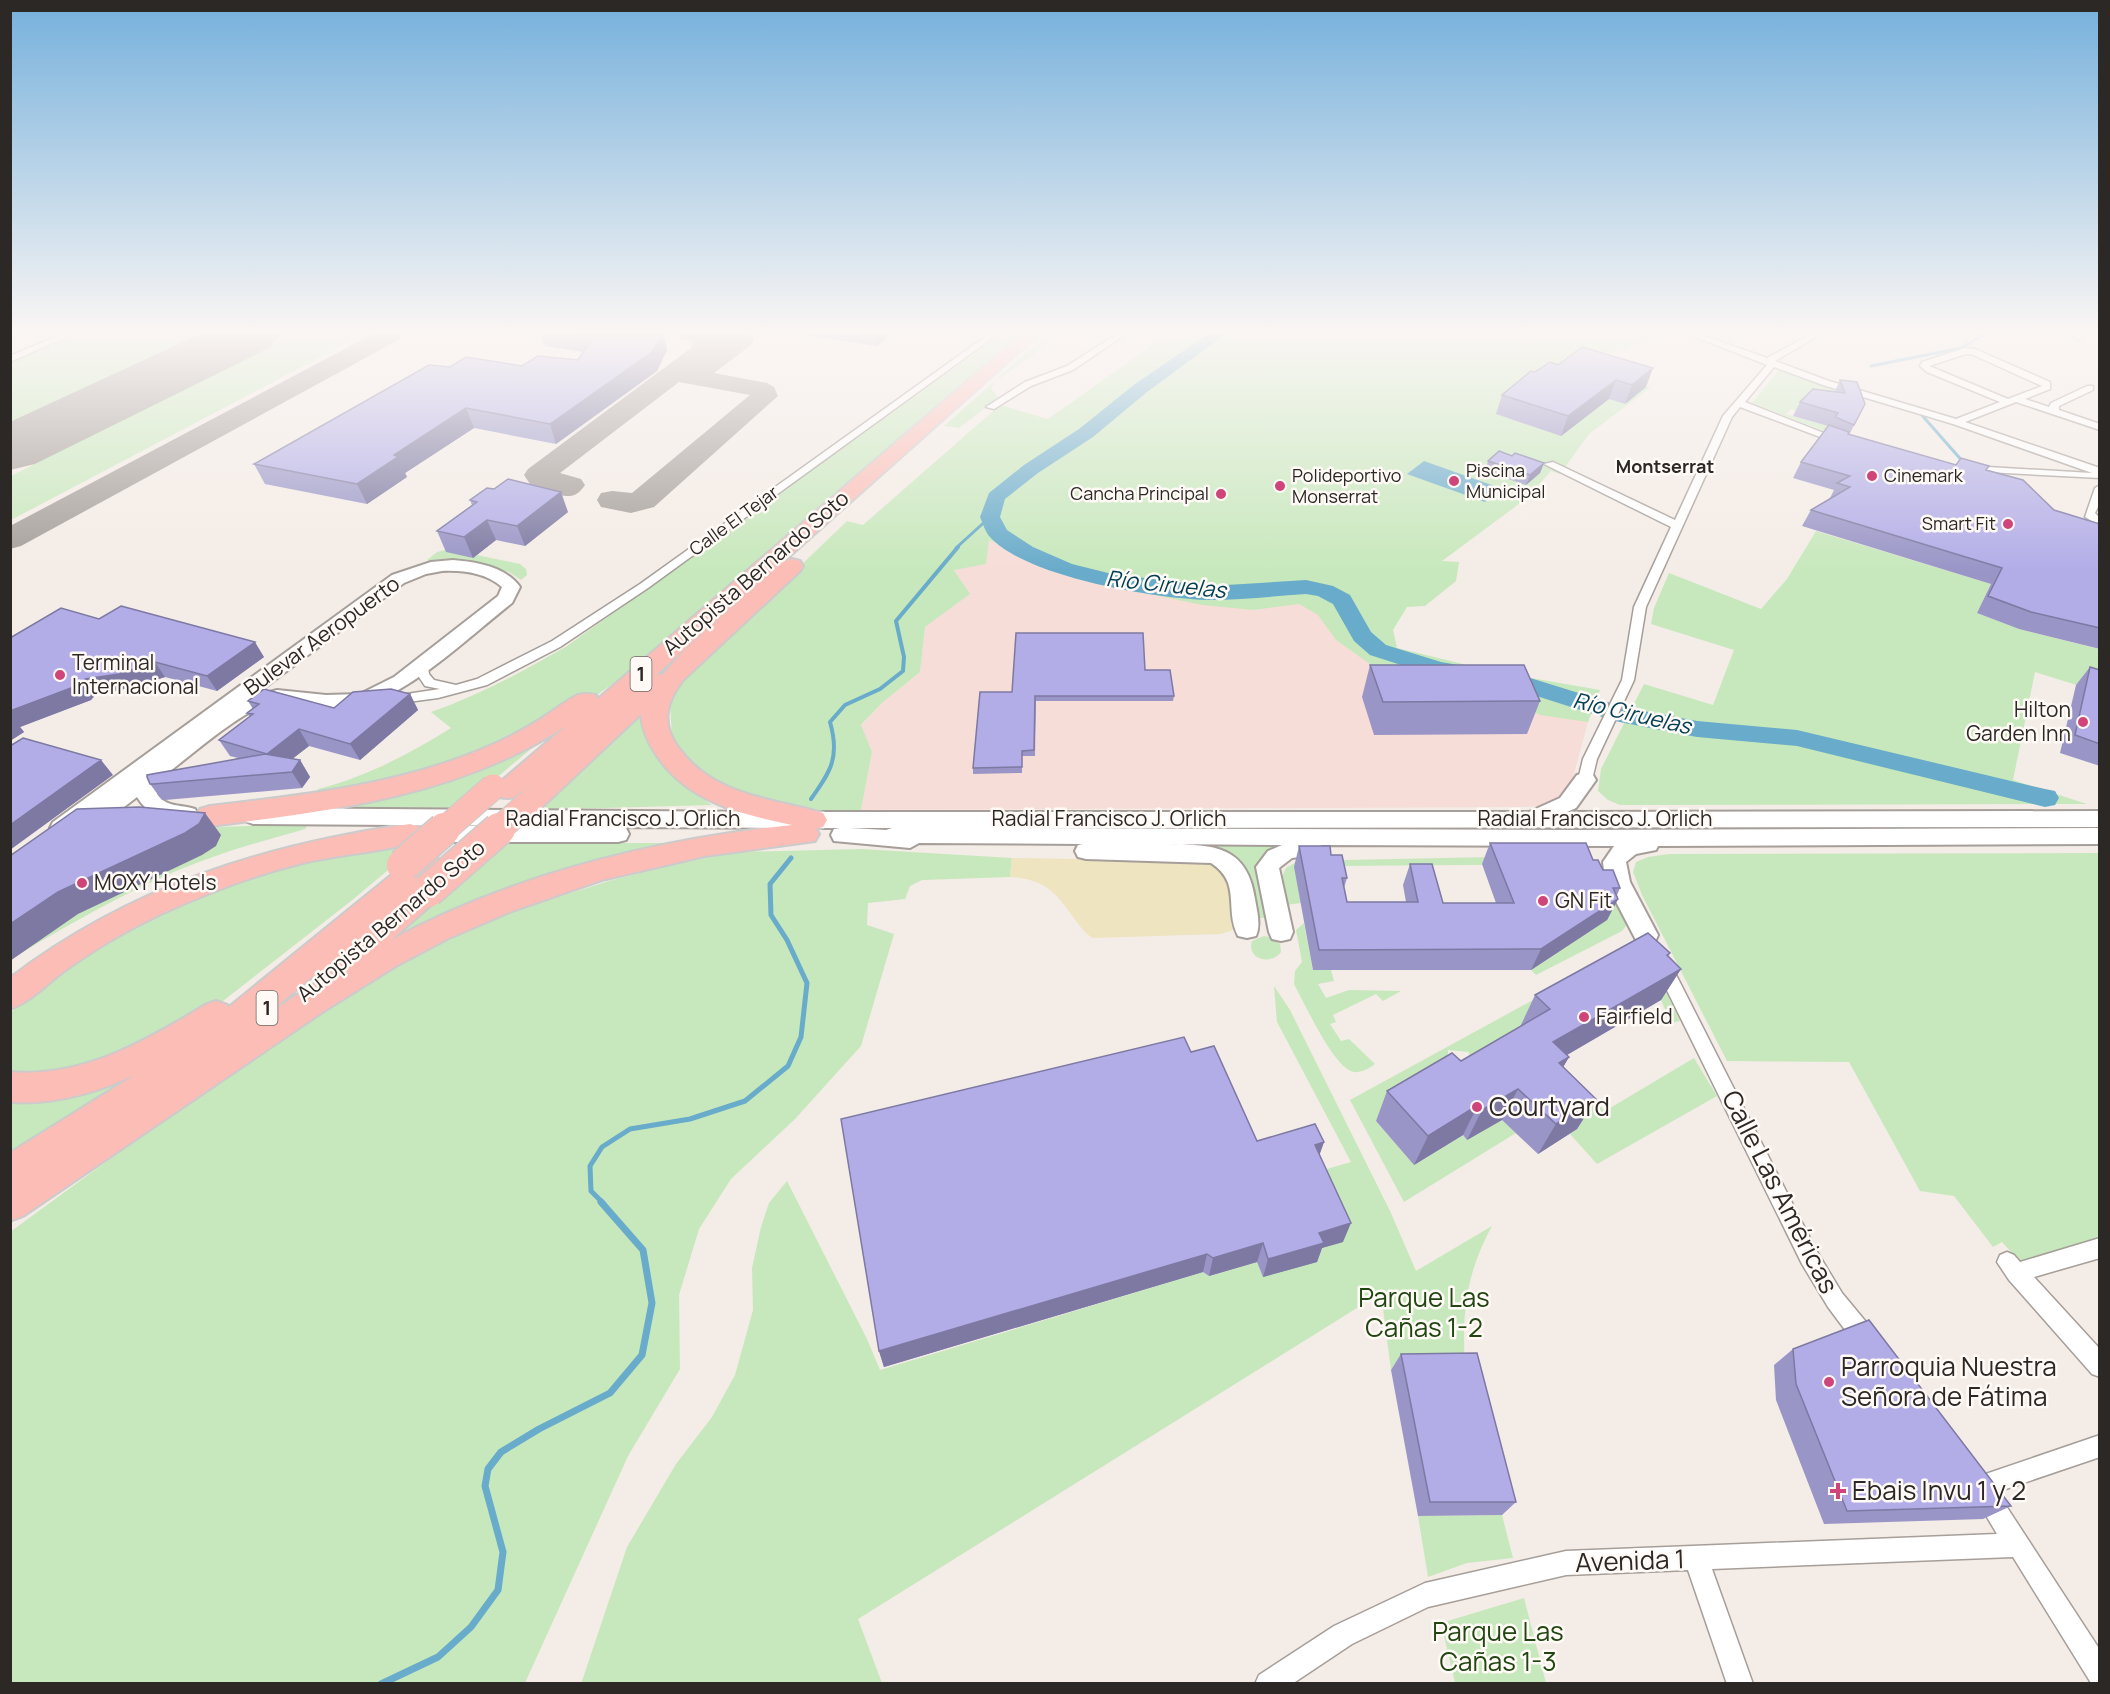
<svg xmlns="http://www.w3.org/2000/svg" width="2110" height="1694" font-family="Manrope,sans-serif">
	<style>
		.industrial { fill: #f7ddd7 }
		.green { fill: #c7e8bc }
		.sand { fill: #eee4bf }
		.water { fill: #68abca }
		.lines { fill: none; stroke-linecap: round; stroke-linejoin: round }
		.stream-far3 { stroke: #68abca; stroke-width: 3 }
		.stream-far2 { stroke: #68abca; stroke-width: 4 }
		.stream-far1 { stroke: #68abca; stroke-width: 5 }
		.stream { stroke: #68abca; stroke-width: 7 }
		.river { fill: #68abca; fill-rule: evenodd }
		.taxiway { fill: #a49e99; fill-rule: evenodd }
		.runway { fill: #a49e99; fill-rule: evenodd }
		.street-casing { stroke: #a69e99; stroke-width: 3 }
		.secondary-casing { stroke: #a69e99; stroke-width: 4 }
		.highway-casing { stroke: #cccbcb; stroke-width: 4 }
		.street { fill: #fff; fill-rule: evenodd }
		.secondary { fill: #fff; fill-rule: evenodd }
		.highway { fill: #fbbdb6; fill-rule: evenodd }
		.highway-bridge-far1-casing { stroke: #cccbcb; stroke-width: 27; stroke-linecap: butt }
		.highway-bridge-casing { stroke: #cccbcb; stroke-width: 35; stroke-linecap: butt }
		.highway-bridge-far1 { stroke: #fbbdb6; stroke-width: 25 }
		.highway-bridge { stroke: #fbbdb6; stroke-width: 32 }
		.wall { fill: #9995c7 }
		.shaded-wall { fill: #7d79a2 }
		.building { fill: #b2ade7; stroke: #7d79a2; stroke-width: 1.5 }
		.poi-dot { fill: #cf4479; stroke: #fffaf6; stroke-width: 2 }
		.labels { text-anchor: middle; stroke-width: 5; stroke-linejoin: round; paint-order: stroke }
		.far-neighbourhood-label { font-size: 18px; font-weight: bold; fill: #2b2826; stroke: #fffaf6 }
		.far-poi-label { font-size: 18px; fill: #2b2826; stroke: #fffaf6; text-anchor: start }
		.far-street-label { font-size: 18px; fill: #2b2826; stroke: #fffaf6 }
		.shield { fill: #fffaf6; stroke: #6b6764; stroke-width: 1.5 }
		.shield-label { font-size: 20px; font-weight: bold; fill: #2b2826 }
		.street-label { font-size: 21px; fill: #2b2826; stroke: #fffaf6 }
		.poi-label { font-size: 21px; fill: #2b2826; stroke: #fffaf6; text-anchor: start }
		.water-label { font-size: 22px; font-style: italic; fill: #003e54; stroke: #fffaf6 }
		.near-poi-label { font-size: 26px; fill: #2b2826; stroke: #fffaf6; text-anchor: start }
		.near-street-label { font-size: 26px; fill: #2b2826; stroke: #fffaf6 }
		.near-park-label { font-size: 26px; fill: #214612; stroke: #fffaf6 }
	</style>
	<rect width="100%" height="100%" fill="#f4ece6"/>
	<path class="industrial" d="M989,540L1074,578L1307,603L1374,660L1566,708L1588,722L1569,792L1565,797L1549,806L1516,807L861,810L872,752L861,726L882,703L920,672L925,627L969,594L954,569Z"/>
	<path class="green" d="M77,334H204L11,424V362Z
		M294,334H364L11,520V476Z
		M1002,334H1019L628,673L580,707L483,757L317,799L318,789C366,777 409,754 451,728L431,712C479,695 522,672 567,646Z
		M1048,334H1056L1043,348L994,382L991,388L998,398L959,428L944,426Z
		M1168,334H1666L1579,365L1650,388L1589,434L1560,474L1551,471L1527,498L1442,561L1459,562L1456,581L1425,606L1407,607L1393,630L1397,648L1496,672L1600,690L1588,722L1540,715L1512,698L1384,674L1336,640L1318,615L1299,604L1253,610L1202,605L1074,578L989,540L986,564L954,570L970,594L925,627L920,672L882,703L861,725L872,752L861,810H800L721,789L693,767L672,737L670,704L681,680L847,521L863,525L1000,405L1048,419Z
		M1779,370L1855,393L1798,411L1791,409L1786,414L1841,430L1838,436L1752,403Z
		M1816,531L1991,584L1977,613L2019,629L2099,649V692L2035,672L2013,780L2087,804L1620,805L1608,800L1598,791L1601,769L1644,684L1713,705L1734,650L1651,624L1654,608L1669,573L1761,609L1787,579Z
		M449,549L473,558L477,555L520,564L526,569L527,575L521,580L509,572L467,562H431L427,560L437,552Z
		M645,708C644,714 643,722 643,727C647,759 688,789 712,805L532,810Z
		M543,739L460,808L289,812L380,800L425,786Z
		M308,824L305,829C275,838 243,846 213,857C145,880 77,920 16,956L78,914L161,872L162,829Z
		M424,840L351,901L205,1015L66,1074L11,1073V1013L31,989L141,921L263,868Z
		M496,843H671C566,864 468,895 375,947Z
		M1291,844L1279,849L1267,918H1252L1246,867L1226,852L1209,845Z
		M861,849L1012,858L1010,877L922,880L910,886L905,899L868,903L867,925L894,934L861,1046L795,1119L731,1179L699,1229L679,1295L680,1369L628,1456L525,1683H11L10,1232L287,1030L419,950L508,913L609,881L680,863L736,852Z
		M1558,853C1601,863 1611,885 1629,922L1622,931L1536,975L1531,970L1593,929L1590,922L1607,921L1602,909H1609L1602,892L1592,891L1587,881H1583L1576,864L1339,866L1340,872L1325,871L1324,867H1295L1301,903L1286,905L1281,879L1286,868L1298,861L1492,857Z
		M2099,853V1240L2021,1263L2002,1242L1993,1247L1954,1196L1920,1191L1849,1062L1727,1061L1642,895L1633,872L1636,862L1648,857L1669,854Z
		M1304,923L1313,970H1331L1334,981L1318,984L1326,998L1349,990L1401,991L1383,1001L1376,994L1333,1015L1336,1022L1330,1024L1341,1041L1349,1039L1375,1064C1369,1068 1362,1073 1354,1072C1334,1069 1304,1002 1294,984L1295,971L1302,962L1296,930Z
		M1264,936L1273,938L1280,944L1281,952C1271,966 1246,959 1252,941Z
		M1646,949L1680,1021L1671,1023L1661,1000L1647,987L1556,1062L1605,1111L1694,1058L1717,1096L1597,1164L1570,1134L1577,1129L1467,1079L1469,1052L1448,1050L1447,1092L1439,1084L1376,1121L1414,1165L1463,1135L1467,1140L1502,1120L1516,1133L1404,1202L1350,1100L1619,953Z
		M1274,986L1290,1010L1390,1211L1416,1271L1492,1226C1465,1276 1462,1313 1465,1370H1391L1381,1293L858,1619L882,1683L581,1684L627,1547L676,1464L712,1417L735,1375L753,1310L752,1268L761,1227L769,1203L787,1181L867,1339L880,1370L1203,1272L1209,1276L1257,1262L1263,1277L1313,1251L1343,1242L1313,1173L1351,1162L1277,1022Z
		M179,1045L109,1097L11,1159V1100Z
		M1502,1515L1513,1558L1467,1563L1428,1577L1418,1516Z
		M1524,1598L1546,1683H1455L1441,1623Z"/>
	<path class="sand" d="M1012,858L1197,861L1212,864L1224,871L1228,885L1233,886L1235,926L1231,931L1220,934L1093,938C1084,933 1080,926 1074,918C1055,891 1044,879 1010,877Z"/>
	<path class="water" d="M1424,461L1500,488L1485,502L1407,474Z"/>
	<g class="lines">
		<path class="stream-far3" d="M1871,366L1961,348L1985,334
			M1920,413L1964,463
			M956,548L990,517"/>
		<path class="stream-far2" d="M811,799C831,771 840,757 830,722L845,705L880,689L903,671L904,657L896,621L958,547"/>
		<path class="stream-far1" d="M603,1203L591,1191L590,1166L602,1147L630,1129L690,1119L745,1101L788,1066L801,1037L807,983L787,940L771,915L770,884L791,858"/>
		<path class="stream" d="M381,1684L438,1657L471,1627L498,1590L503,1552L485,1486L488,1469L501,1452L539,1429L610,1393L642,1355L652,1303L643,1250L601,1202"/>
		<path class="river" d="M1208,334H1226L1147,392L1093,437L1038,473L1005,499L1000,517L1007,530L1033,547L1072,564L1112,574L1210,586L1306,580L1333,586L1350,595L1371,632L1386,645L1441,662L1527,677L1627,708L1660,714L1697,721L1797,730L2045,789L2055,791L2059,798L2055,805L2045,807L1797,746L1697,737L1660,730L1615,721L1521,691L1429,674L1370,655L1354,641L1333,604L1318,596L1306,594C1275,596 1242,600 1210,600C1157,599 1026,577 990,537C985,532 983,523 980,517L989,493L1024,465L1079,429L1135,384Z"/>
		<path class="taxiway" d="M373,334H403L400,339L21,546L10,549V526Z
			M678,334L751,335L754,340L751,345L714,373L767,383L774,387L778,396L654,507L631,513L601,507L597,500L601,493L612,491L632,493L750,395L679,382L560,473L581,479L585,485C577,497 570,498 556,494L553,490L530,484L524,475L528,469L691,348L692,341L681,339Z"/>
		<path class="runway" d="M200,334H280L271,347L35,464L10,470V422Z"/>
		<g class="street-casing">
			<path id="street" d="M62,334H73L10,362V356Z
				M989,334H998L648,588L560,647L487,685L438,698L393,704L386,700L393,696L440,689L425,686L417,674L419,661H427L429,674L434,680L456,685L477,679L552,641L640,584Z
				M1117,334H1126L1073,370L1031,386L994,409L986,407L1025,382L1067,366Z
				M1688,334H1699L1767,358L1811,334H1821L1775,361L1829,381L1956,419L2000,402L1927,372L1920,366L1922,362L1965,348L1975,349L2050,382V389L2025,399L2049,407L2051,403L2087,386H2093V390L2059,406V410L2100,424V430L2016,402L1965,422L2100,468V478L1967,471V467L1971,466L2092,473L1953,424L1823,385L1774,367L1745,402L1844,441L1836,443L1740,407L1732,417L1646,607L1634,680L1597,759L1592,780L1585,785L1578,780L1583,759L1622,680L1634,607L1671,527L1544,464L1553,462L1675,520L1723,416L1767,365ZM1966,354H1971L2042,386L2008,399L1929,366Z
				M2077,334H2087L2078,340L2074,337Z
				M2100,485V503L2095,513L2100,518V526L2085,517L2095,488Z
				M1663,959L1669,961L1816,1250L1842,1293L1876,1334L1879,1342L1876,1350L1868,1353L1860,1350L1828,1307L1802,1264L1655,966L1657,961Z
				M2100,1238V1258L2034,1277L2100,1349V1377L2092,1374L2009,1280L1997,1262L2000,1255L2007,1252L2014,1255L2020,1262Z
				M2100,1435V1457L1997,1492L2100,1650V1684L2091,1683L2013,1557L1712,1569L1753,1684H1727L1688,1570L1566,1575L1428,1607L1352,1644L1292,1684H1255L1259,1675L1334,1626L1425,1583L1566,1551L1997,1534L1975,1497L1971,1495L1967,1487L1971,1479Z"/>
		</g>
		<g class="secondary-casing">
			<path id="secondary" d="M453,560C476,562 505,566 520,587L512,603C468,638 424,681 371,704C344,715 305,701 276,702C249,703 183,762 159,780L157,794C167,808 180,804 195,809L198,814L195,819C172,826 149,817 137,797L92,832L84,834L75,829L61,836L53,834L50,828L53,822L392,575L431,562ZM442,571C463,570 486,573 502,587L498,596L394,677L360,694L326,695L277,690L252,697L404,583L426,574Z
				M1585,773L1593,775L1596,780L1576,808L1567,812L2100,811V827L1003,828L1570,830L2100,828V844L1658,846L1656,850L1636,854L1626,862L1630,882L1658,935L1655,942L1646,944L1637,942L1612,894L1604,871L1603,862L1614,846L1321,845L1323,848L1320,854L1292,858L1279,868L1293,932L1290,939L1281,941L1272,939L1269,932L1256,867L1268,851L1282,845L1164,844C1210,845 1247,843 1255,899C1257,911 1261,925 1256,936L1247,938L1238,936C1224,909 1242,883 1211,863L1086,859L1078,857L1075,851L1078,845L1083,844L919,843L910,848L834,841L831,835L834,829L840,828L620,827L626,828L629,834L626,840L618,842H429L421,840L418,834L421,828L429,826H557L253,824L245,821L242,816L245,811L253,808L765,812H1529L1560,798L1577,775ZM850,828H892L886,830Z"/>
		</g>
		<g class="highway-casing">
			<path id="highway" d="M1022,334H1039L656,675L663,674L684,651L784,561L792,559L800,561L803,566L800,571L683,680C666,702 661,723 678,747C713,796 770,798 823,813L827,820L823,827L816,829L819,834L815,841L705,856L602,880L512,911L447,939L396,966L324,1011L23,1216L10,1221V1153L135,1075C96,1093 54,1105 10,1102V1072C82,1078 146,1041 205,1005L216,1001L227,1005L229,1007L416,855L426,851L436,855L440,862L436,869L422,882L428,880L438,883L443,891L438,899L391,940C515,874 653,840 792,825C741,814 688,802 657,756C648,743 642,730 641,714L541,808L531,810L521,808L517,801L533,783C522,794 515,801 499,797L495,790L499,783L566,726C460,795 333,811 210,826L200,823L196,816L200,809L210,806C304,795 399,785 487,747C504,740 523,730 539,720C552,712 565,701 578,695C585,693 589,694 596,695L598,699ZM313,976L316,983L270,1012Z
				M410,824L420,827L424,834L420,841C382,852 341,854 303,863C254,875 207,893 161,914C127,930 93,950 63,972C46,985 30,1002 10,1009V978C130,887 263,845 410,824Z"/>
		</g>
		<use href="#street" class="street"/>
		<use href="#secondary" class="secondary"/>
		<use href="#highway" class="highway"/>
		<g class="highway-bridge-far1-casing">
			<path id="highway-bridge-far1" d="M443,831L493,787
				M497,831L531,801"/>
		</g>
		<g class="highway-bridge-casing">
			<path id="highway-bridge" d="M403,865L444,829
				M428,891L499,829"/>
		</g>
		<use href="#highway-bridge-far1" class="highway-bridge-far1"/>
		<use href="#highway-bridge" class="highway-bridge"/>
	</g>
	<path class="wall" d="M541,334H663L667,350L657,371L556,444L474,428L405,473L407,477L367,504L265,484L254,464L450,367L522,366L578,360L583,352L545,346Z
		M797,334H891L877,346Z
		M1550,362L1646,387L1625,404L1609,399L1561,436L1496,414L1502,395Z
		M1840,380L1865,404L1849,435L1956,465L1986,470L2054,510L2100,524V649L2019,629L1977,613L1991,584L1802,526L1811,510L1829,500L1834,490L1793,478L1801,462L1828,426L1793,416L1800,402L1835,391Z
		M1512,456L1544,463L1540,473L1526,485L1485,471L1488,461Z
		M470,500L568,512L525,546L496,540L473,558L446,552L437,531L472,505Z
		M99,619L264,657L217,691L165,677L130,688L96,694L91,700L20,727L24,732L10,741V638Z
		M1370,665L1540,701L1527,734L1374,735L1362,697Z
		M2090,667L2100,670V766L2060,753L2076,685Z
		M1145,670L1174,696L1173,701H1036L1035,756H1022V773L973,774V768L1012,692Z
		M410,694L418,710L360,760L309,746L292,759L300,760L310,777L302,788L165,800H162L150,784L238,758L230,756L219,740L250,717L247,713L253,709L248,701L334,708Z
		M1490,843L1593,860L1620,888L1617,895L1618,899L1607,920L1531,970H1313L1294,867L1299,846L1347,878L1344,888L1347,902H1406L1403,885L1410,864L1443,903H1496L1482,864Z
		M1670,953L1668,957L1681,969L1661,1000L1567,1055L1569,1057L1563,1067L1596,1099L1577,1129L1538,1154L1502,1120L1467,1140L1463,1135L1414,1165L1376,1121L1387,1091L1461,1061L1520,1027L1535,995Z
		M1191,1052L1257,1141L1324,1142L1319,1155L1343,1242L1322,1248L1317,1262L1263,1277L1257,1262L1209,1276L1203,1272L884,1367L879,1351Z
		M1793,1349L2011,1506L1983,1519L1824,1524L1776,1400L1774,1365Z
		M1401,1354L1516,1502L1502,1515L1418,1516L1391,1370Z"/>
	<path class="shaded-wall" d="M662,334H663L667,350L657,371L556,444L550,424Z
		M876,334H891L877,346Z
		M1653,368L1646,387L1625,404L1632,385Z
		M1616,380L1609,399L1561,436L1568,416Z
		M466,408L474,428L405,473L407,477L367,504L357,484L394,455Z
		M1544,463L1540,473L1526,485L1530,475Z
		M561,492L568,512L525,546L517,526Z
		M487,520L496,540L473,558L464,537Z
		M255,642L264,657L217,691L207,676Z
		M155,662L165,677L130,688L96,694L91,700L20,727L24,732L10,741V711L85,679Z
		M410,694L418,710L360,760L350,744Z
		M299,729L309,746L278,770L267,754Z
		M101,760L113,775L10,850V825Z
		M300,760L310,777L302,788L292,772Z
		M205,813L221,835L216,846L202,855L78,914L10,961V924L58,892Z
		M1618,899L1607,920L1531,970L1541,949Z
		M1681,969L1661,1000L1536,1073L1553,1042Z
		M1569,1057L1551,1088L1559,1063Z
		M1518,1089L1502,1120L1467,1140L1482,1110Z
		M1596,1099L1577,1129L1538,1154L1556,1124Z
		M1478,1105L1463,1135L1414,1165L1428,1136Z
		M1324,1142L1317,1162L1315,1145Z
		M1351,1223L1343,1242L1322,1248L1317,1262L1263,1277L1268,1259L1319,1233Z
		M1263,1243L1257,1262L1209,1276L1213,1258Z
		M1207,1254L1203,1272L884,1367L879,1351Z"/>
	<path class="building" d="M576,334H662L652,352L550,424L466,408L394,455L398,457L357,484L254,464L429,365L450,367L466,357L522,366L538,356L578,360L594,336Z
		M1582,347L1653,368L1632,385L1616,380L1568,416L1502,395L1531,371L1535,372L1550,362L1558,365Z
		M1840,380L1857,382L1865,404L1854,425L1835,417L1838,413L1800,402L1813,389L1845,393Z
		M1829,425L1849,432L1848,434L1956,465L1961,458L1989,466L1986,470L2023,480L2054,510L2100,524V628L2031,612L1988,596L2002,568L1811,510L1850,487L1837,483L1850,476L1801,462Z
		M1499,451L1512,456L1515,453L1544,463L1530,475L1488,461Z
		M508,479L561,492L517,526L487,520L464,537L437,531L477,502L470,500L487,488L494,489Z
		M121,606L255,642L207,676L155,662L119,674L85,679L79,685L10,711V638L61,608L99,619Z
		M1016,633H1143L1145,670H1170L1174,696H1035L1034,750L1022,751V767L973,768L980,692H1012Z
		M1370,665H1524L1540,701L1383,702Z
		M2090,667L2100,670V744L2075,735Z
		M264,689L334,708L353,692L391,689L410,694L350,744L299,729L267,754L219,740L253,714L247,713L259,704L248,701Z
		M23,738L101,760L10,825V746Z
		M265,754L300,760L292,772L153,784H150L147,777V775Z
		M139,807L205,813L199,824L185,833L58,892L10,924V856L77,809Z
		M1490,843H1586L1593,860H1598L1603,870H1613L1620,888H1613L1618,899L1541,949L1319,950L1299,846H1330L1331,855H1342L1347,878H1342L1347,902H1418L1410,864H1432L1443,903H1514Z
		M1648,933L1670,953L1667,955L1681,969L1553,1042L1569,1057L1559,1063L1596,1099L1556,1124L1518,1089L1482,1110L1478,1105L1428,1136L1387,1091L1452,1053L1461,1061L1550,1009L1535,995Z
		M1184,1037L1191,1052L1214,1046L1257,1141L1315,1124L1324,1142L1315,1145L1351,1223L1319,1233L1324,1243L1268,1259L1263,1243L1213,1258L1207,1254L879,1351L841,1119Z
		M1869,1320L2011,1506L1847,1511L1796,1384L1793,1349Z
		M1477,1353L1516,1502H1430L1401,1354Z"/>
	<linearGradient id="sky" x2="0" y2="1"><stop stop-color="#75b0dc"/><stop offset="0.58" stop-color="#faf6f4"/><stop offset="1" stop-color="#faf6f4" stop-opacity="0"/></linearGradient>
	<rect width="2110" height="571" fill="url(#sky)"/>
	<g class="poi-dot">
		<circle cx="1872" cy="476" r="6"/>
		<circle cx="1454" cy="481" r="6"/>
		<circle cx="1280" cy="486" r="6"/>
		<circle cx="1221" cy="494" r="6"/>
		<circle cx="2008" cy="524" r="6"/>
		<circle cx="60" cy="675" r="6"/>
		<circle cx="2083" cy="722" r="6"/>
		<circle cx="82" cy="883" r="6"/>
		<circle cx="1543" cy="901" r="6"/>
		<circle cx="1584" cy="1017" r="6"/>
		<circle cx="1477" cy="1107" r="6"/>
		<circle cx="1829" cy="1382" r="6"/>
		<path d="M1835 1482h6v6h6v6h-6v6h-6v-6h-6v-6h6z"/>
	</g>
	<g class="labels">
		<g class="far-neighbourhood-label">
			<text x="1665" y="473">Montserrat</text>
		</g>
		<g class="far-poi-label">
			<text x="1466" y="477">Piscina<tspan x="1466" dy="21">Municipal</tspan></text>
			<text x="1292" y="482">Polideportivo<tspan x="1292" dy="21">Monserrat</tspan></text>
			<text x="1884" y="482">Cinemark</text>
			<text x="1209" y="500" text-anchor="end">Cancha Principal</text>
			<text x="1996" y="530" text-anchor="end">Smart Fit</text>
		</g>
		<g class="far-street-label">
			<text transform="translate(734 521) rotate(-36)" y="6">Calle El Tejar</text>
		</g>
		<g class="shield">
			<rect x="630.5" y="657" width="21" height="34" rx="4.5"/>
			<rect x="256.5" y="991" width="21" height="34" rx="4.5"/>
		</g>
		<g class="shield-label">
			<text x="641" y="681">1</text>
			<text x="267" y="1015">1</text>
		</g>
		<g class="street-label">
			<text transform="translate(756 573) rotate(-41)" y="7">Autopista Bernardo Soto</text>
			<text transform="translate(322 636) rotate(-36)" y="7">Bulevar Aeropuerto</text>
			<text x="623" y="826">Radial Francisco J. Orlich</text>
			<text x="1109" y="826">Radial Francisco J. Orlich</text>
			<text x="1595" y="826">Radial Francisco J. Orlich</text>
			<text transform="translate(391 921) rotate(-40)" y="7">Autopista Bernardo Soto</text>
		</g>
		<g class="poi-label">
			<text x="72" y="670">Terminal<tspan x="72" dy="24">Internacional</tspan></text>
			<text x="2071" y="717" text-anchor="end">Hilton<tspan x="2071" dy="24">Garden Inn</tspan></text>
			<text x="94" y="890">MOXY Hotels</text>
			<text x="1555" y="908">GN Fit</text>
			<text x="1596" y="1024">Fairfield</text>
		</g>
		<g class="water-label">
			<text transform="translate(1166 584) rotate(6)" y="8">Río Ciruelas</text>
			<text transform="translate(1632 713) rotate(13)" y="8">Río Ciruelas</text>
		</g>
		<g class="near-poi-label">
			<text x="1489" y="1116">Courtyard</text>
			<text x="1841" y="1376">Parroquia Nuestra<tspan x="1841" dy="30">Señora de Fátima</tspan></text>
			<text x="1852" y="1500">Ebais Invu 1 y 2</text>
		</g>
		<g class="near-street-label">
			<text transform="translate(1780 1192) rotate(63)" y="9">Calle Las Américas</text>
			<text transform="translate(1630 1561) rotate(-2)" y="9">Avenida 1</text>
		</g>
		<g class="near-park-label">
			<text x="1424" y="1307">Parque Las<tspan x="1424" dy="30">Cañas 1-2</tspan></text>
			<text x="1498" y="1641">Parque Las<tspan x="1498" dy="30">Cañas 1-3</tspan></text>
		</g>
	</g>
	<rect width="2110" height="1694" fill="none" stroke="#2b2826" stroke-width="24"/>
</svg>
